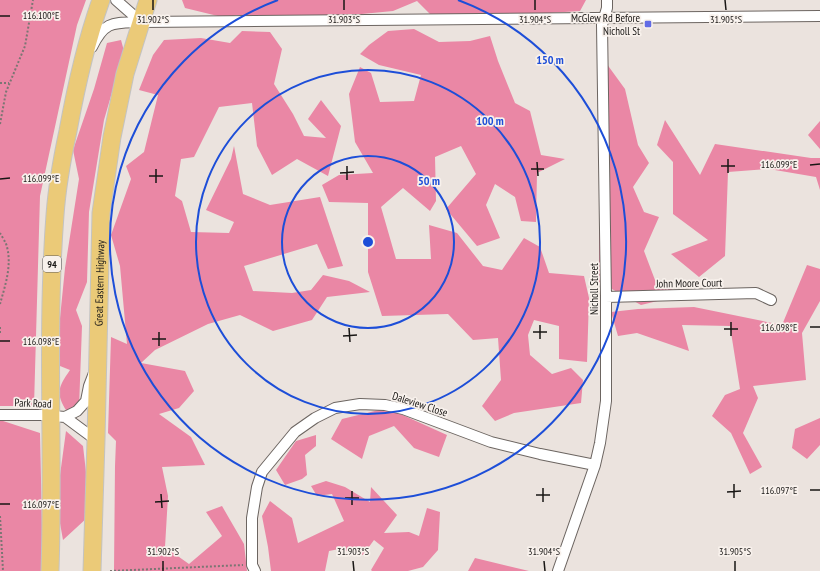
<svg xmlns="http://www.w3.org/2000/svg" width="820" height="571" font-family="'PT Sans Narrow',sans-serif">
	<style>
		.forest { fill: #ea87a5 }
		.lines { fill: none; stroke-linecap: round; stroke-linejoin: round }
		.minor-casing { stroke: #6c6561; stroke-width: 12 }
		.trunk-casing { stroke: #c3c3c2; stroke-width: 19 }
		.path { stroke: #7b7673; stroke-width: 2; stroke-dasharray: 2 2; stroke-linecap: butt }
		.minor { stroke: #fff; stroke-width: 10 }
		.trunk { stroke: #ebca78; stroke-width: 17 }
		.ticks { fill: none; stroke: #191715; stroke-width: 1.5 }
		.ring { fill: none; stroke: #1d4ed8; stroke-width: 2 }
		.poi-dot { fill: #626ce5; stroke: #f8f1ec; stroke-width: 1.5 }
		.labels { text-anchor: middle; stroke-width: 3.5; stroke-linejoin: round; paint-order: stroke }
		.shield { fill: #f8f1ec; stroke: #5c5856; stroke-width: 1 }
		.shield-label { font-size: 10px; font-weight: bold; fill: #191715 }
		.poi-label { font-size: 11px; fill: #191715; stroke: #f8f1ec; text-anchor: end }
		.street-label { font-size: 11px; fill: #191715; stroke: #f8f1ec }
		.ticks-label { font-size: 10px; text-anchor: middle; fill: #191715; stroke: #f8f1ec; stroke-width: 3.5; stroke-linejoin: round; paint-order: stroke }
		.centre { fill: #1d4ed8; stroke: #f8f1ec; stroke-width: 2 }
		.ring-label { font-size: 12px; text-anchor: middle; font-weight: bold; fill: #1d4ed8; stroke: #f8f1ec; stroke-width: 3.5; stroke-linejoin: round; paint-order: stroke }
	</style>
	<rect width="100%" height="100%" fill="#ebe3de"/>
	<path class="forest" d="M0,0H86L77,25L40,196L34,406H0Z
		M182,0H586L580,11L533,14L432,16L417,1L393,11L320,18L236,15L226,18L185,8Z
		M414,29L439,42L470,41L490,36L498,61L515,103L530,111L541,155L565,159L537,173L536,222L521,221L515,197L495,184L486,205L500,238L477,246L446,209L476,174L461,146L435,157L436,201L430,211L403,188L381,207L396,259H431L429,225L457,233L483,266L502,270L524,238L540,247L549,273L584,276L589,298L587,362L559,359V326L534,320L528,335L530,355L552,374L571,368L583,380L581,403L514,413L495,421L482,406L501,380L498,338L473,340L448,314L382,316L368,272V203L329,202L322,185L339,175L373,173L355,142L349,94L360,67L371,73L380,102L414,101L421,75L379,65L360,54L369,45L388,31Z
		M242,31L270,32L282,49L274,84L293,114L304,136L326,138L308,119L321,100L341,126L328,176L297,159L272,175L257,146L252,103L219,107L194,157L181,159L175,196L182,201L191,232L229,233L234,222L206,210L231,159L234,146L243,194L270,205L320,197L343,266L328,269L317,244L244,266L253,291L292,293L311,290L323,275L349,281L370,292L327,297L312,320L273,331L240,315L208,324L155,350L141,363L185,371L194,391L179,408L159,414L191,437L205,465L162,467L168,496L165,547L189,564L222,536L206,512L222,506L244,544L247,571H114L115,466L116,441L108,433L111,337L127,344L120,266L111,235L131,179L126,166L144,152L158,95L139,90L153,55L164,40L201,38L230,43Z
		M121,40L124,51L104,120L89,212L87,282L76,310L82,326L79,408L66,410C55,393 59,386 70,370L60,366V318L65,268L79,179L73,150L94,89L107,43Z
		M601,56L625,89L638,145L649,163L633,187L644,212L659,217L644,251L655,280L673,283L670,298L641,305L599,282V231L604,174Z
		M665,120L700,175L715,144L811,158H820V190L816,177L769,169L728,172L725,256L699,277L671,254L708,240L673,214V162L657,145Z
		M820,121V149L808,135Z
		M807,265L820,269V301L802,333L806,380L753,386L758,398L743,433L762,467L750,474L731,433L712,416L725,395L740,389L730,326L682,325L689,351L637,333L618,336L611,312L638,309L694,307L782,325Z
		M387,408L447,435L439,457L414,448L394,426L369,436L362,459L331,439L342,419Z
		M820,418V445L807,459L792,448L795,429Z
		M0,420L40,433L43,571H0Z
		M66,431L83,446L86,472L88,517L63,540L58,512V490Z
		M316,435V446L305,455L307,475L302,479L285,485L276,470L296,441Z
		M326,481L345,487L370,502L371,487L397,515L384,533L409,532L419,536L427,508L440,512L438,550L423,567L408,571H372L371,570L384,548L374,540L363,555L339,549L329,551L325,571H271L268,547L262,516L270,501L292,518L298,543L344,521L332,494L317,496L311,486Z
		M475,558L529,571H468Z"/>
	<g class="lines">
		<g class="minor-casing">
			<path id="minor" d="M116,0L141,22
				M92,47C105,20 114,23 141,22L820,16
				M606,297L756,293L771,300
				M0,415H41L65,417L96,440
				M65,417L77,411L86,401L89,386L94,373
				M255,571L252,565V518L257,487L262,472L295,432L315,418L335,408L360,404L385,405L403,409L491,442L540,454L595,465
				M558,571L595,465L600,443L606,401V297L602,25L607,8V0"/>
		</g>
		<g class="trunk-casing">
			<g id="trunk">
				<path d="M50,571C54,452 46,333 55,215C57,187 62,159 68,131C76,87 86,42 101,0"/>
				<path id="s1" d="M92,571L96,440L101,213L112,137L125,74L148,0"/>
			</g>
		</g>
		<path class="path" d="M0,83H9
			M0,124L6,92L25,46L33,0
			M0,233C2,237 6,242 7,247C12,266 5,286 0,304
			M0,327V333
			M0,516L3,571
			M110,571L243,565"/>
		<use href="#minor" class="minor"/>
		<use href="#trunk" class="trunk"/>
	</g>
	<path class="ticks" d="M153,0V10M344,0V10M535,0V10M725,0L726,10M0,16H10M728,159V173M537,162L538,176M810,165L820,164M347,166V180M721,166H735M156,169V183M531,169H544M340,173L354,172M149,176H163M0,179L10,178M731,322V336M540,325V339M810,327H820M349,328L350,342M724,329H738M159,332V346M533,332H547M343,336L357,335M152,339H166M0,341H10M734,484V498M543,488V502M810,490H820M352,491V505M727,492L741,491M161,494L162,508M536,495H550M345,498H359M155,502L169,501M0,504H10M163,561V571M353,561L354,571M544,561L545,571M735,561V571"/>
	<g class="ring">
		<circle cx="368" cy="242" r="86"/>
		<circle cx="368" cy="242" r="172"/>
		<path d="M458 0A258 258 0 1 1 278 0"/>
	</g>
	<rect class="poi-dot" x="644" y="20" width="8" height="8" rx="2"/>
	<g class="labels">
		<rect class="shield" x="43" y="256" width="18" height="16" rx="3"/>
		<g class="shield-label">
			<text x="52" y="268">94</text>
		</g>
		<g class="poi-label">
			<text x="640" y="22">McGlew Rd Before<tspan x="640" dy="13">Nicholl St</tspan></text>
		</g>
		<g class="street-label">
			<text dy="4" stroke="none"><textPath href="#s1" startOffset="288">Great Eastern Highway</textPath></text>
			<text transform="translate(689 283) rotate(-1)" y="4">John Moore Court</text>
			<text transform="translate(594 289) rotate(-90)" y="4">Nicholl Street</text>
			<text transform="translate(33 403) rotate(2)" y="4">Park Road</text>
			<text transform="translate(420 404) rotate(18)" y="4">Daleview Close</text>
		</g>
	</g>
	<g class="ticks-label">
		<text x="41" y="19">116.100°E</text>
		<text x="153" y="23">31.902°S</text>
		<text x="344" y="23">31.903°S</text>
		<text x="535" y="23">31.904°S</text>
		<text x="726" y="23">31.905°S</text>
		<text x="779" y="168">116.099°E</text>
		<text x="41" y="182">116.099°E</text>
		<text x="779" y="331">116.098°E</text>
		<text x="41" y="345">116.098°E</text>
		<text x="779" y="494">116.097°E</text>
		<text x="41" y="508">116.097°E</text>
		<text x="163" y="555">31.902°S</text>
		<text x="353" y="555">31.903°S</text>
		<text x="544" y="555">31.904°S</text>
		<text x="735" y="555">31.905°S</text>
	</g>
	<circle cx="368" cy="242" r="6" class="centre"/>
	<g class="ring-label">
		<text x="550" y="64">150 m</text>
		<text x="490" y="125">100 m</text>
		<text x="429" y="185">50 m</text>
	</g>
</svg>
